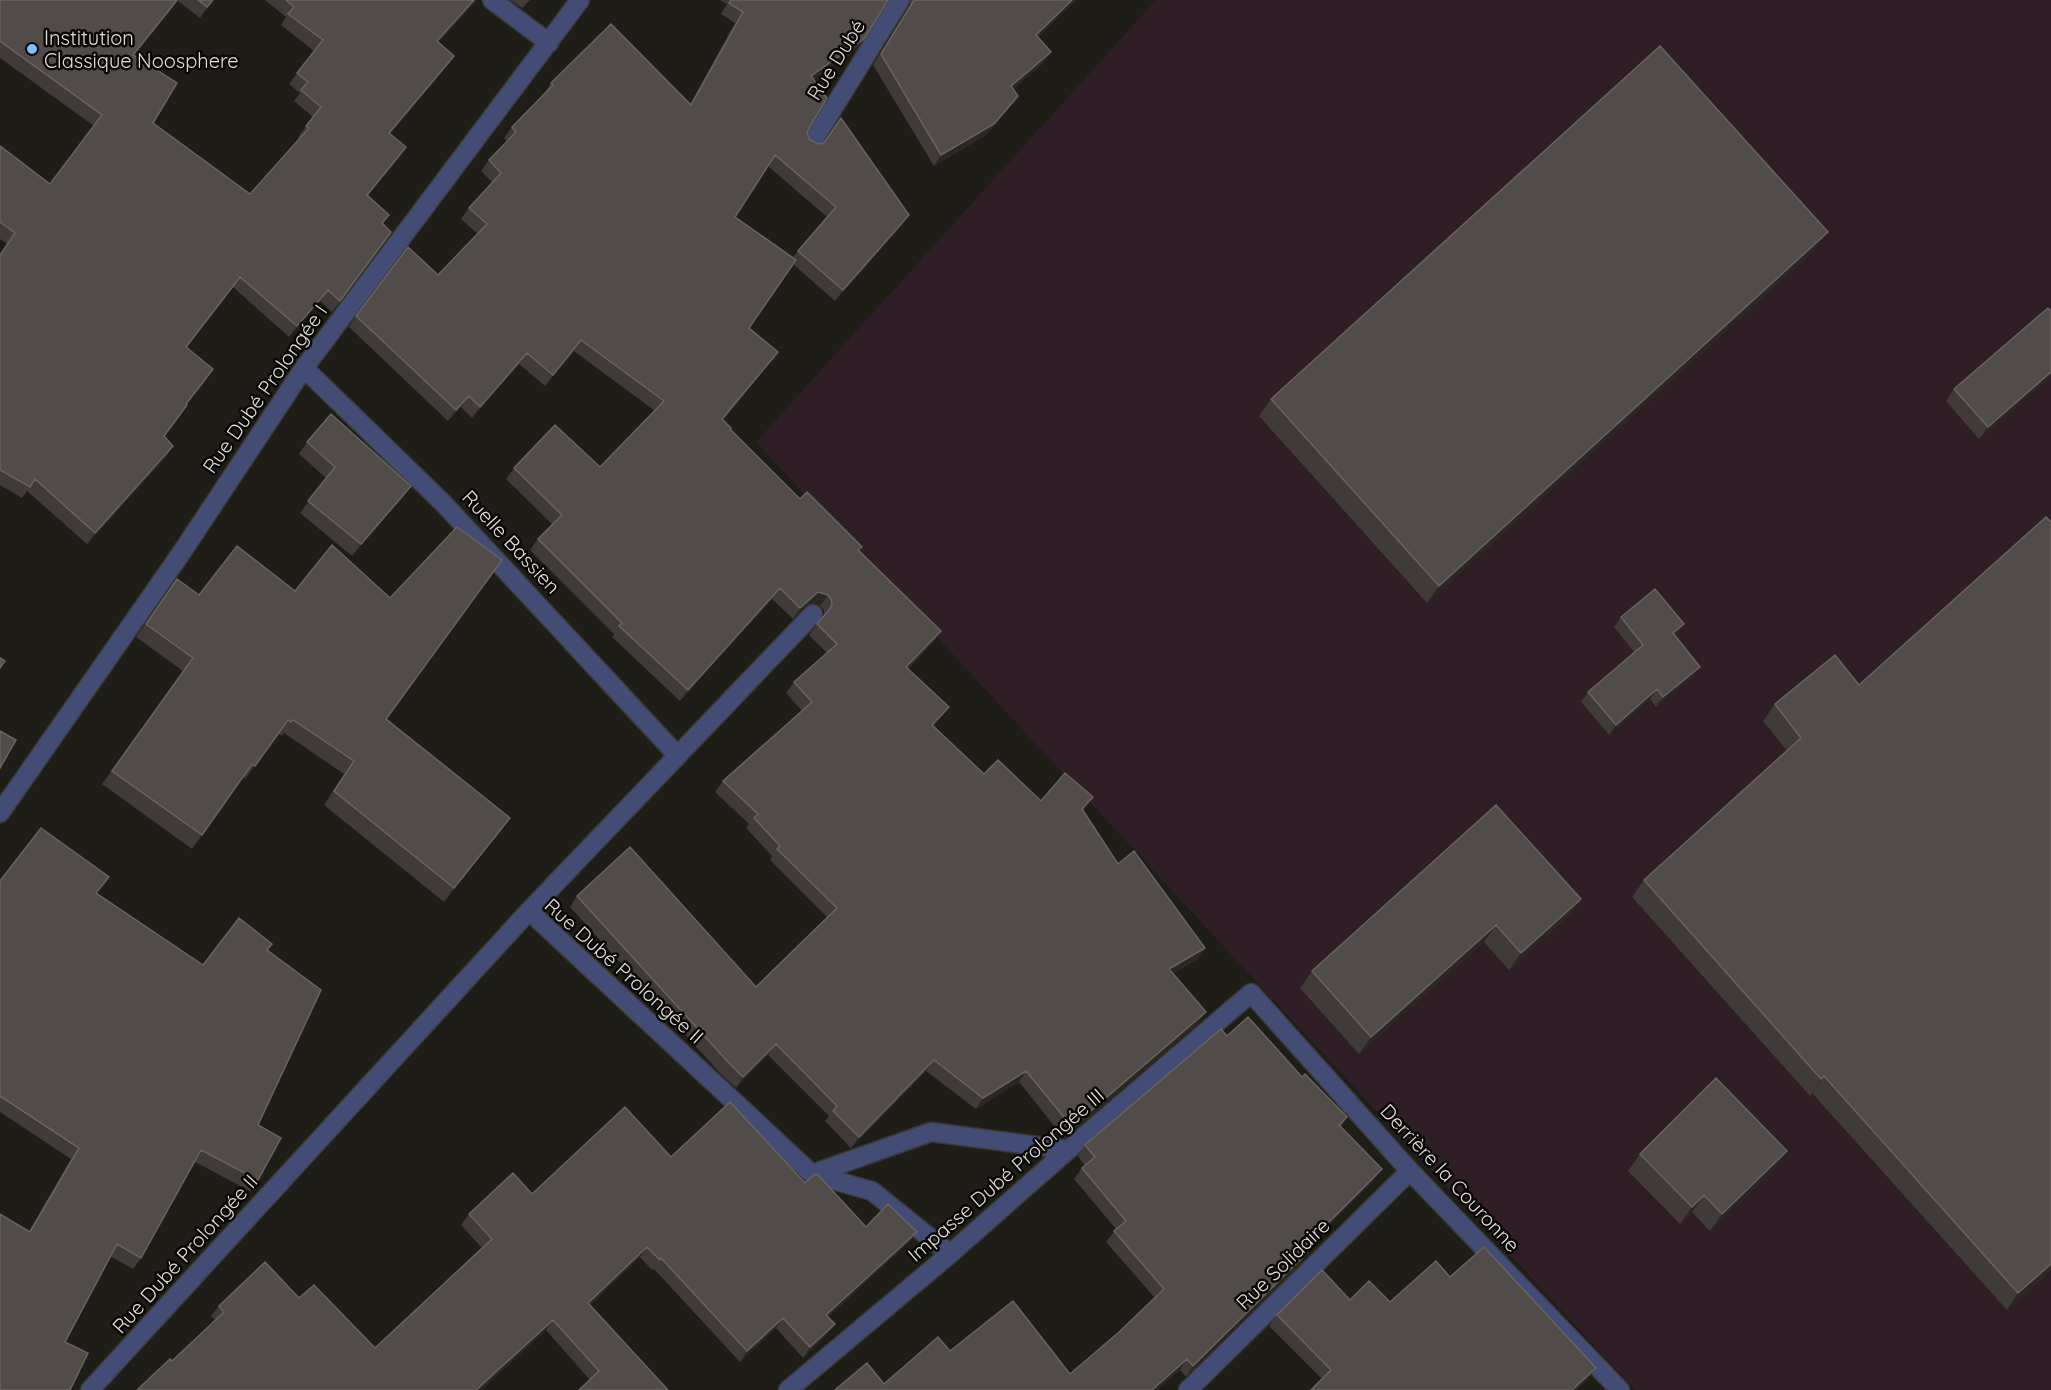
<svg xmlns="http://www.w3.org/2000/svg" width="2051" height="1390" font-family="Quicksand,sans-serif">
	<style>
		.industrial { fill: #2f1e26 }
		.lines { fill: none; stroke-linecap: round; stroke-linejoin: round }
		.street-casing { stroke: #3a3833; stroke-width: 21 }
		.street { stroke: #434c75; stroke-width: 18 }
		.wall { fill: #403a38; fill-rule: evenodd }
		.shaded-wall { fill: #2c2724 }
		.building { fill: #514c4a; stroke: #686361; stroke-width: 1.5 }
		.poi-dot { fill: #80bdfa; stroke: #080706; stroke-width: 2 }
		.labels { text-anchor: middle; stroke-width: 5; stroke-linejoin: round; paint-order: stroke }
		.poi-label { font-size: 20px; fill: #e1dfdc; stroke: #080706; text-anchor: start }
		.street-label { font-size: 20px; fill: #e1dfdc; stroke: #080706 }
	</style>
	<rect width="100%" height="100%" fill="#1f1d18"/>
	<path class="industrial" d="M1156,0H2051V1390H1635L756,442Z"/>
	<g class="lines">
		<g class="street-casing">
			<path id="street" d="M492,0L549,43
				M811,144L900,0
				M304,368L443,503L677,755
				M0,813L182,552L304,368L580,0
				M529,911L813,614
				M812,1174L872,1191L950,1254
				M90,1390L529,911L812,1174L931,1132L1068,1150
				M788,1390L950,1254L1068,1150L1251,993L1410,1171L1620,1390
				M1188,1390L1410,1171"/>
		</g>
		<use href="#street" class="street"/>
	</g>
	<path class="wall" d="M0,0H213L200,18L178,1L134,56L153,123L250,194L300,138L298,137L313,117L294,101L300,93L289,84L314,51L281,25L286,17L265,0H477L438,43L454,56L446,67L390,134L399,158L368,195L389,215L383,224L384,243L332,312L320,301L289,337L233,287L187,347L206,380L186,405H187L164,437L173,446L166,457L87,544L27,491L22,498L0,485V255L7,244L0,239V146L50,184L94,126L0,58Z
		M510,0H530L522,8Z
		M719,0H888L856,50L814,79L807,133L809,139L901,226L835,301L793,264L749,328L778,352L770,362L723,420L730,429L800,499L859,550L941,631L933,642L908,669L949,707L941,717L934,726L984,774L1041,801L1085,808L1083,811L1118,864L1205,948L1198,959L1172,974L1199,1023L1064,1138L1019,1082L976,1109L926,1071L851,1148L825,1121L829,1116L768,1055L736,1088L720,1073L570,907L577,896L756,987L827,917L770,860L772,856L746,828L749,824L715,792L723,781L802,711L786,693L794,682L827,653L809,635L817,624L824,616V610L820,606L810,603L793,619L772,599L680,701L612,637L614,634L530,550L538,539L552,524L506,479L514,468L600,467L655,411L574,351L545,386L519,364L472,418L461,407L448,421L349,327L356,316L438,275L478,234L461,219L469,208L492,182L481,171L489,160L507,141L504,138L512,127L544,94L551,83L690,104L735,23L721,14L727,4ZM768,166L827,217L798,251L793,257L735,217Z
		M910,0H1076L1038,37L1051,52L1043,63L1013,89L1018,96L1010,107L986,135L934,166L873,65L910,5Z
		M1816,249L1427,603L1259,416L1271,399Z
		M2051,376L1979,439L1946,401L1954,389Z
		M307,442L411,486L403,497L352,556L300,513L326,478L299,454Z
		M2051,522V1270L2007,1310L1812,1093L1810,1096L1632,897L1644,880L1787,751L1763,721L1775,704L1859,685Z
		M177,579L199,595L386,719L510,818L500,831L444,902L324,805L344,774L284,733L282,736L278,733L245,779L243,777L192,849L102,784L183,671L136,637Z
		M1621,617L1684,624L1676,636L1693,677L1656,707L1650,699L1609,735L1581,702L1588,692L1635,653L1614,627Z
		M0,881L97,893L203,965L267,951L258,1125V1180L250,1191L195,1162L141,1258L133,1269L110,1256L65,1342L70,1390L29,1231L71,1159L0,1112Z
		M1581,899L1569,916L1509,970L1484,942L1359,1054L1300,988L1312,971Z
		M1227,1036L1302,1077L1347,1117L1341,1127L1374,1180L1304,1250L1307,1253L1300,1264L1186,1377L1180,1370L1157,1390H835L884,1384L950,1351L1070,1374L1118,1333L1155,1298L1106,1242L1116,1229L1074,1179L1082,1168L1085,1166L1078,1156L1085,1145Z
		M1787,1151L1775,1168L1710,1231L1692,1212L1680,1224L1628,1171L1640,1154Z
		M671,1157L805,1183L866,1227L909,1242L828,1317L835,1324L827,1334L803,1358L776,1328L740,1362L654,1269L652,1270L640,1257L590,1305L668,1390L590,1380L546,1330L481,1390H137L172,1361L215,1320L211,1316L219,1306L299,1298L375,1348L482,1248L461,1225L469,1214L532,1194Z
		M1450,1277L1588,1379L1576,1390H1311L1322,1379L1269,1326L1277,1315L1350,1300L1390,1302Z"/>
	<path class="shaded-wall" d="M177,0H178L126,66L133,55Z
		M474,0H477L430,52L437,41Z
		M1072,0H1076L1029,46L1036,35Z
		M864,39L856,50L804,87L811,76Z
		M1051,52L1043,63L1003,97L1011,86Z
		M454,56L446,67L382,144L389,133Z
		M1018,96L1010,107L986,135L934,166L941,155Z
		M406,147L399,158L359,206L367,195Z
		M909,215L901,226L835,301L843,290Z
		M1828,232L1816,249L1427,603L1439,586Z
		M240,277L233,287L179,358L186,347Z
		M328,290L320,301L289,337L297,326Z
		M581,340L574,351L545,386L553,375Z
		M778,352L770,362L714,430L722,419Z
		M527,353L519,364L472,418L480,407Z
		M213,369L206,380L178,415L186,404Z
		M2051,372V376L1979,439L1988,427Z
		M469,396L461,407L448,421L456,410Z
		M173,446L166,457L87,544L95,533Z
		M411,486L403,497L352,556L361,544Z
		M780,588L772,599L680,701L688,690Z
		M818,592L828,595L820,606L810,603L793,619L800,608Z
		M1684,624L1677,634L1666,643L1673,633Z
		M941,631L933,642L898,678L906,667Z
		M1700,667L1693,677L1656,707L1663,697Z
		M1657,689L1650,699L1609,735L1616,725Z
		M949,707L941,717L925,736L932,725Z
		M510,818L500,831L444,902L454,888Z
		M1581,899L1569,916L1509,970L1521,953Z
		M1496,925L1484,942L1359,1054L1371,1037Z
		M1205,948L1198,959L1161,980L1169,969Z
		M1206,1012L1199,1023L1064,1138L1072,1127Z
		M776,1044L768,1055L736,1088L743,1077Z
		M934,1060L926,1071L851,1148L859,1137Z
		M1026,1071L1019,1082L976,1109L983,1098Z
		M1824,1076L1812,1093L1810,1096L1821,1079Z
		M1787,1151L1775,1168L1710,1231L1722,1214Z
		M1382,1169L1374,1180L1295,1259L1303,1248Z
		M1704,1195L1692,1212L1680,1224L1692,1207Z
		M917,1232L909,1242L819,1325L826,1315Z
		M647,1247L640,1257L580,1314L588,1303Z
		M1307,1253L1300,1264L1186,1377L1193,1366Z
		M2051,1264V1270L2007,1310L2018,1293Z
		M783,1318L776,1328L740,1362L747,1351Z
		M553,1320L546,1330L481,1390H476Z
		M835,1324L827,1334L803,1358L810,1347Z
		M1187,1359L1180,1370L1157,1390H1152Z
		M1596,1368L1588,1379L1576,1390H1572Z"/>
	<path class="building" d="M0,0H177L133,55L177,83L153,123L250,194L309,128L306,126L321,107L301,90L308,82L297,73L323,40L288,14L294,7L286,0H474L437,41L454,56L389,133L406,147L367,195L389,215L382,223L391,232L340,301L328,290L297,326L240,277L186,347L213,369L186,404L187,405L164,436L173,446L95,533L35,479L30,487L0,470V255L15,233L0,222V146L50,184L102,115L0,41Z
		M198,0H213L207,7Z
		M731,0H888L864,39L811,76L827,98L809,128L807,133L809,139L818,144L824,143L841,118L909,215L843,290L798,251L836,207L775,155L735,217L796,260L749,328L778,352L722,419L731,428L730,429L800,499L807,492L862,547L858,550L941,631L906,667L949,707L932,725L984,774L998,760L1041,801L1065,773L1093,797L1082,809L1118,864L1134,851L1205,948L1169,969L1206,1012L1072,1127L1026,1071L983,1098L934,1060L859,1137L833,1111L837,1106L776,1044L743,1077L728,1062L577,896L630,847L756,987L837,908L777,849L780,846L754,818L758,814L723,781L812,702L794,682L837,644L817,624L829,610L832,605L831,599L828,595L818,592L800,608L780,588L688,690L619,626L622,623L538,539L562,515L514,468L555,425L600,467L664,401L581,340L553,375L527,353L480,407L469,396L456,410L356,316L408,247L438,275L487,224L469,208L501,173L489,160L516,132L512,127L553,85L551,83L611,24L691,105L743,12L729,3Z
		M914,0H1072L1036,35L1051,52L1011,86L1018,96L994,124L941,155L881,54Z
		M1660,46L1828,232L1439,586L1271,399Z
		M2048,308L2051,311V372L1988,427L1954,389Z
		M331,414L411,486L361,544L308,501L335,467L307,442Z
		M2046,517L2051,522V1264L2018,1293L1824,1076L1821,1079L1644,880L1801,738L1775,704L1835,655L1859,685Z
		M457,527L502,560L386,719L510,818L454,888L334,791L354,761L293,720L291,722L288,720L255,766L252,764L202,835L112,771L193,658L146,624L177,579L199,595L237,546L295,591L332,545L390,598Z
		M1655,589L1684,624L1673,633L1700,667L1663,697L1657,689L1616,725L1588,692L1643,645L1621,617Z
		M0,658L5,661L0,668Z
		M0,731L16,740L0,768Z
		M1496,805L1581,899L1521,953L1496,925L1371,1037L1312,971Z
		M41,828L109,877L96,893L203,965L239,918L272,944L267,950L321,990L258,1125L281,1138L258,1180L201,1150L141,1258L117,1244L65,1342L88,1353L70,1390H0V1214L30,1232L79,1148L0,1096V881Z
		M1248,1017L1302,1077L1305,1074L1347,1117L1339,1125L1382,1169L1303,1248L1307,1253L1193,1366L1187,1359L1152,1390H835L867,1363L884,1384L938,1337L950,1351L1013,1301L1070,1374L1118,1333L1164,1289L1114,1231L1126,1221L1082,1168L1095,1157L1085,1145L1221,1029L1227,1036Z
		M1716,1078L1787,1151L1722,1214L1704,1195L1692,1207L1640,1154Z
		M730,1102L805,1183L815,1174L818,1175L866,1227L888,1204L917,1232L826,1315L835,1324L810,1347L783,1318L747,1351L661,1258L660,1260L647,1247L588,1303L668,1390H579L599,1371L553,1320L476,1390H137L170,1359L172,1361L224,1312L219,1306L265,1262L299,1298L314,1285L375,1348L492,1239L469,1214L513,1173L532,1194L625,1107L671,1157Z
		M1484,1247L1596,1368L1572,1390H1311L1331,1370L1277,1315L1322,1270L1350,1300L1369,1281L1390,1302L1436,1261L1450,1277Z"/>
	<circle class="poi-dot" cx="32" cy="49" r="6"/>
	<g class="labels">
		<g class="poi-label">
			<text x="44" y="45">Institution<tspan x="44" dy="23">Classique Noosphere</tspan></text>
		</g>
		<g class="street-label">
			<text transform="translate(836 60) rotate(-58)" y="7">Rue Dubé</text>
			<text transform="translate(265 389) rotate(-55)" y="7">Rue Dubé Prolongée I</text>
			<text transform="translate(511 542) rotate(47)" y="7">Ruelle Bassien</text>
			<text transform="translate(624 971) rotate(42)" y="7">Rue Dubé Prolongée II</text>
			<text transform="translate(1006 1175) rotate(-41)" y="7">Impasse Dubé Prolongée III</text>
			<text transform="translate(1450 1178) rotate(47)" y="7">Derrière la Couronne</text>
			<text transform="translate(185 1254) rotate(-48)" y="7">Rue Dubé Prolongée II</text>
			<text transform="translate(1283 1264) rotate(-44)" y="7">Rue Solidaire</text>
		</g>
	</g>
</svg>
